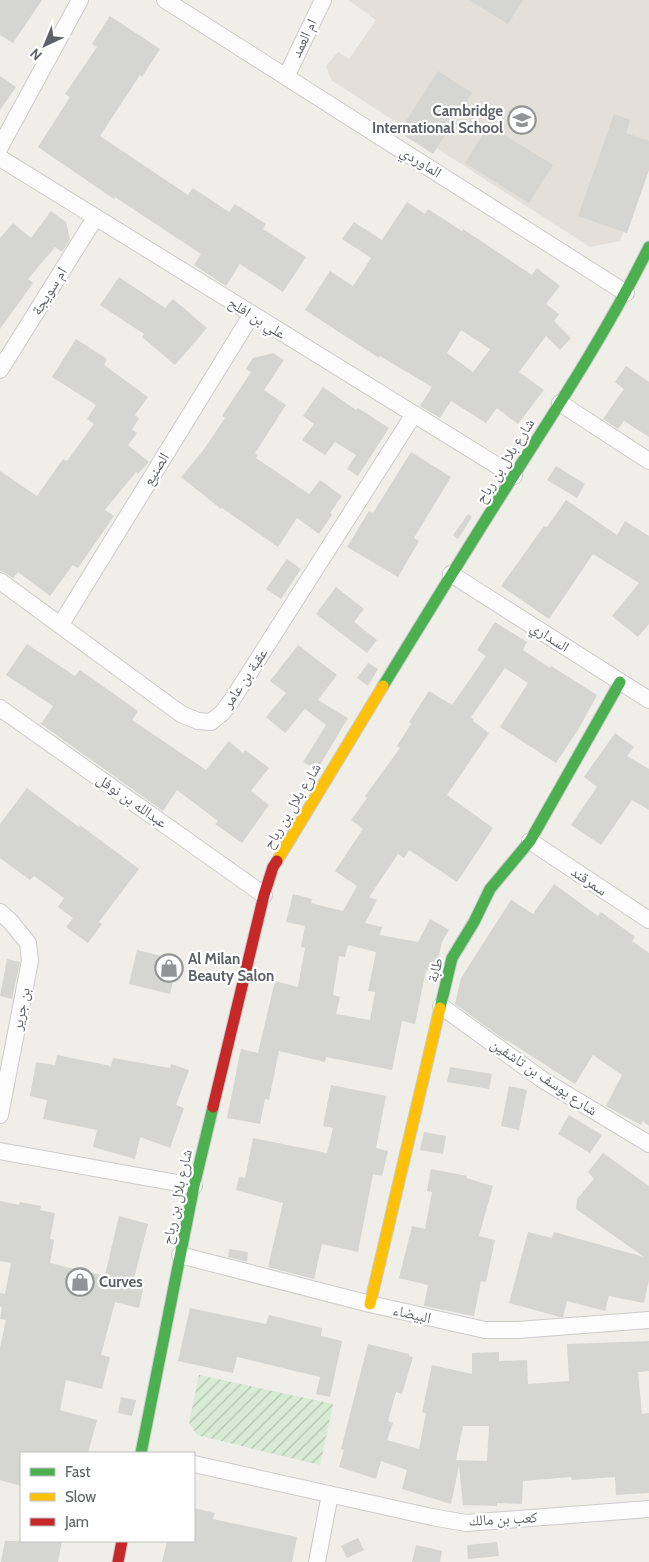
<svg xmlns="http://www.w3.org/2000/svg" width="649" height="1562" font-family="Cabin,'Noto Naskh Arabic',sans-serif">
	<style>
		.education { fill: #e2e0d9 }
		.garden { fill: url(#garden-furrows) }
		.building { fill: #d5d5d2; fill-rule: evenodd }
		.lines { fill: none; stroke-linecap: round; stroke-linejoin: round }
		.street-casing { stroke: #cccccb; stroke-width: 18 }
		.fast-casing { stroke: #cbcbca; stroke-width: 13 }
		.slow-casing { stroke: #cbcbca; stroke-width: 13 }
		.jam-casing { stroke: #cbcbca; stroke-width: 13 }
		.street { stroke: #fdfcfc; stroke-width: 16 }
		.fast { stroke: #4caf50; stroke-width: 11 }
		.slow { stroke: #ffc107; stroke-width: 11 }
		.jam { stroke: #c62828; stroke-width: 11 }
		.labels { text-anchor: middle; stroke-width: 4.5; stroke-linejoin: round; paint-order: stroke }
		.street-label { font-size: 15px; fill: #5e6268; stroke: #fff }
		.poi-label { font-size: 15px; font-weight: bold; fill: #5e6268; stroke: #fff; text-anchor: start }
	</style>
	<defs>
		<pattern id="garden-furrows" width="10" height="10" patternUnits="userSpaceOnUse" patternTransform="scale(1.25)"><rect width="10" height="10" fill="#d7ebd5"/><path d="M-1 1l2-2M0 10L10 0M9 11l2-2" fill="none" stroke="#b2c2b1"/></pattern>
	</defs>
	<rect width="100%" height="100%" fill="#efeee9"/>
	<path class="education" d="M348,0H649V161L620,241L590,247L331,80L326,66L338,52L349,59L376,20Z"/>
	<path class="garden" d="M199,1375L333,1404L320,1465L197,1435L189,1423Z"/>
	<path class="building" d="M0,0H42L13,43L0,35Z
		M469,0H523L508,24Z
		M110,16L160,49L142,77L140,75L100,136L188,195L193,188L229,212L235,204L266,224L263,229L306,257L283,292L240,264L226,286L194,265L201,254L115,197L114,199L38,147L70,97L65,94L97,47L92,44Z
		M438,71L472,93L433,154L399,132Z
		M0,76L16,87L0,110Z
		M614,114L630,120L626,133L649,141V170L627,233L578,216Z
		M489,125L553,165L529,203L465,163Z
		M407,202L425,214L428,209L462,231L463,229L532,275L537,268L560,286L546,304L559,314L554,321L571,338L560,350L546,336L519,372L544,390L518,424L497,408L486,423L451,401L440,418L420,406L432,387L380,356L379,358L305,310L330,271L353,286L371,258L342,239L354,222L382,240ZM461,330L490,349L473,372L447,353Z
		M51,211L66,222L70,240L62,252L55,247L28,279L33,283L0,329V238L13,223L31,238Z
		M119,277L165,308L173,299L207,328L175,365L142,337L144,334L100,305Z
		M76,339L107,359L104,365L148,397L135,415L139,419L132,429L137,433L128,445L149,462L138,474L136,472L105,510L114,516L78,568L73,565L50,596L18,572L13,578L5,573L0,571V471L37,496L63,459L67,461L94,424L87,419L96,405L52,377Z
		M273,353L284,360L264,390L286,405L255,453L258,455L256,458L309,494L320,480L342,496L330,513L332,515L319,534L297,518L278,547L222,508L221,509L181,477L202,452L225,418L222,416L251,372L246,369L253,358Z
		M626,366L649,382V437L624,421L618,429L603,419L624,389L615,382Z
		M323,387L356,410L358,408L389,428L358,476L347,469L356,455L335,442L325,455L302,440L314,424L303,416Z
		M411,452L451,477L414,538L419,541L398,577L347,547L369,511L373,513Z
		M556,466L585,484L577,498L547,480Z
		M566,500L617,535L625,521L649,536V624L638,637L612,616L639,583L593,554L549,619L501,586L544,526L547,527Z
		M468,514L472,517L458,539L453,535Z
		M287,559L301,569L281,599L266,589Z
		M336,587L364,609L354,622L377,640L367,653L316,614Z
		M495,622L527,642L523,650L550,668L551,666L597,695L578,730L556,763L500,727L528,683L505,668L471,717L474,719L473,721L489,733L447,795L493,828L457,882L409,850L404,858L398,854L369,897L377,900L365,923L382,927L380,935L418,942L430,919L449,930L442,942L435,972L426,970L415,1024L402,1021L392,1070L326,1057L325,1062L279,1051L269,1100L265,1099L260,1124L227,1118L241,1049L258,1053L275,981L298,987L305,948L301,947L305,926L286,922L293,894L312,899L311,903L343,911L357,886L335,871L363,829L351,820L367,798L365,796L400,748L397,746L411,724L409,722L429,691L452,705L486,656L477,650ZM348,945L376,952L368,991L375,992L370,1020L336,1014L340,997L333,995L339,956L345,957Z
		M27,644L75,676L80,670L138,711L132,720L206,770L229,741L243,753L245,750L269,768L251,791L269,805L242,843L215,824L218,821L177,790L163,811L41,724L53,706L6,675Z
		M298,645L337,675L318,700L348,718L317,770L303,762L326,725L305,709L285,733L266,717L286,693L270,681Z
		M368,663L378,669L368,686L357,678Z
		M615,733L634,747L627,756L649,769V810L632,800L601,845L571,825L597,787L584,777Z
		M27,788L79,827L80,825L139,869L99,922L102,924L88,943L66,927L73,918L58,907L64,898L34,876L30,880L0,858V824Z
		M554,884L598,916L601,912L635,937L632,941L649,953V1126L643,1121L641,1125L606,1106L622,1075L593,1055L575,1084L507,1040L506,1041L455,1004L461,978L511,900L533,914Z
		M137,950L178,960L170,994L129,984Z
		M7,959L20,962L12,999L0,996Z
		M57,1055L111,1066L113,1058L170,1068L171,1064L189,1070L176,1105L184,1108L170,1148L140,1137L135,1159L93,1147L97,1130L43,1119L47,1100L30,1096L36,1062L55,1065Z
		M450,1067L492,1074L489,1089L447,1082Z
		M331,1085L386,1096L376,1148L388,1151L382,1176L373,1174L358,1252L322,1244L314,1279L268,1267L283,1203L236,1190L239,1177L245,1178L253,1138L327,1153L333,1128L323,1126Z
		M509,1086L527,1090L519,1130L501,1126Z
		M569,1115L602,1135L590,1153L558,1134Z
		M424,1132L446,1136L443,1154L420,1150Z
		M603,1153L649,1186V1280L644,1303L609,1296L605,1311L567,1301L563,1317H560L509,1303L528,1232L552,1238L554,1232L644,1257L576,1209L577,1199L594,1179L588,1172Z
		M431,1169L467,1176L466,1178L493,1186L479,1236L495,1240L486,1282L481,1281L474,1316L424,1306L428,1285L399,1278L412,1226L425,1229L432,1192L427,1191Z
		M0,1201L19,1205L20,1202L41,1206L40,1210L55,1213L50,1239L54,1240L50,1263L100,1275V1274L105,1275L119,1216L148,1224L133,1282L144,1285L139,1308L115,1302L101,1355L110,1357L102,1389L66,1380L60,1410L97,1420L88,1453H21V1486L0,1480V1348L6,1320L0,1319L2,1307L0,1306V1293L5,1294L11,1263L0,1261Z
		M229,1249L248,1252L247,1262L228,1257Z
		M190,1308L266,1324L269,1315L322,1328L321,1336L342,1341L330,1397L316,1394L320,1377L237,1357L233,1373L178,1361Z
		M649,1341V1371L638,1372L642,1414L649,1413V1493L616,1495L615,1477L572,1480L571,1477L523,1481L522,1504L497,1503V1506L463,1505L459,1466L451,1504L402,1489L407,1470L381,1461L376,1479L339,1467L344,1450L341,1449L368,1344L409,1354V1356L413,1357L402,1394L396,1392L388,1421L393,1423L387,1440L419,1449L426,1413L422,1412L432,1365L472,1374V1353L499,1352V1361L527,1360L528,1384L569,1381L567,1344ZM463,1426H489L487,1461L456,1460Z
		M121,1397L136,1400L132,1416L118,1413Z
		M194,1508L215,1513L213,1519L297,1537L292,1562H162L167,1541H194Z
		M358,1538L364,1550L347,1558L341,1546Z
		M5,1541H62L58,1562H1Z
		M497,1542L499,1556L468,1559L467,1545Z
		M416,1545L442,1551L440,1562H412Z"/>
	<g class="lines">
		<g class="street-casing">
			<path id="street" d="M165,0L626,293
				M286,77L323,0
				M0,147L80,0
				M0,158L514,476
				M0,370L95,218
				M560,403L649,461
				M451,574L649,700
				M0,581L181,714L198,721L211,722L222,713L232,700L414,414
				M61,624L252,314
				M0,708L264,895
				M530,841L649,920
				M0,912L11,922L28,943L30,961L0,1115
				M441,1006L543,1080L649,1144
				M0,1151L194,1186
				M180,1255L370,1304L485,1330H518L649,1320
				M194,1464L432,1517L466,1523L649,1509
				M317,1562L330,1494"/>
		</g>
		<g class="fast-casing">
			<path id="fast" d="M383,686C424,619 465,552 507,486C557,408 608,330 649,247
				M440,1008L452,958L474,922L490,889L530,841L620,682
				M141,1453L194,1186L213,1107"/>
		</g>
		<g class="slow-casing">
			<path id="slow" d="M277,861L383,686
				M370,1304L440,1008"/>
		</g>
		<g class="jam-casing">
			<path id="jam" d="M213,1107L264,895L273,867L277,861
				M118,1562L122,1541"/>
		</g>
		<use href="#street" class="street"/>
		<use href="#fast" class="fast"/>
		<use href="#slow" class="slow"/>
		<use href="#jam" class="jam"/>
	</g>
	<defs>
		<g id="school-ring" transform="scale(1.4375)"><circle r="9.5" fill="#fff" stroke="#919395" stroke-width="1.5"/><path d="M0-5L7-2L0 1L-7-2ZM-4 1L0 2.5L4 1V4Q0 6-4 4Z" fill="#919395"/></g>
		<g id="shop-ring" transform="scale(1.4375)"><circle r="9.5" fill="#fff" stroke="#919395" stroke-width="1.5"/><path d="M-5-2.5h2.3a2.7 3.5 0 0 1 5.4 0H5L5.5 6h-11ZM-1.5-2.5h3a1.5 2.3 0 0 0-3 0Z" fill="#919395"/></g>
	</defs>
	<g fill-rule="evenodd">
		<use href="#school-ring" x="522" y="120"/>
		<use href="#shop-ring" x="169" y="968"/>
		<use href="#shop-ring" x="80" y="1282"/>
	</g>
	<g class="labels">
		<g class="street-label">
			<text transform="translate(304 38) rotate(-64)" y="5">ام العمد</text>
			<text transform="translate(421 162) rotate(32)" y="5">الماوردي</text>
			<text transform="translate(49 291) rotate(-58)" y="5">ام سويجة</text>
			<text transform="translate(257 318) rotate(32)" y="5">علي بن افلح</text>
			<text transform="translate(505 461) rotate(-58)" y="5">شارع بلال بن رباح</text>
			<text transform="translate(156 469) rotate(-58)" y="5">الصنيع</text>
			<text transform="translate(550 637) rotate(33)" y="5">السداري</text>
			<text transform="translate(245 678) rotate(-56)" y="5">عقبة بن عامر</text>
			<text transform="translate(132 801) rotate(35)" y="5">عبدالله بن نوفل</text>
			<text transform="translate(292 806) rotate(-59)" y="5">شارع بلال بن رباح</text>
			<text transform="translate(589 881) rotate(34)" y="5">سمرقند</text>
			<text transform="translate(435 970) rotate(-75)" y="5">طابة</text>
			<text transform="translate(21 1009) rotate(-79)" y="5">بن جرير</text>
			<text transform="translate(544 1077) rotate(34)" y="5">شارع يوسف بن تاشفين</text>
			<text transform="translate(177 1197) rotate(-78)" y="5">شارع بلال بن رباح</text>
			<text transform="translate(412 1314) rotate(13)" y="5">البيضاء</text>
			<text transform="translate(503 1519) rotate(-3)" y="5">كعب بن مالك</text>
		</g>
		<g class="poi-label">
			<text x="503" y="116" text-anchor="end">Cambridge<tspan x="503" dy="17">International School</tspan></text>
			<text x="188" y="964">Al Milan<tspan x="188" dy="17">Beauty Salon</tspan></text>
			<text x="99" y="1287">Curves</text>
		</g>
	</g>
	<rect x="20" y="1452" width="175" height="90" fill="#ffffff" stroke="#bfc0c3"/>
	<rect x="30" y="1468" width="25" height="8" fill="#4caf50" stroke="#bfc0c3"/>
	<text x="65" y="1477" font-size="15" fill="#5e6268">Fast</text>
	<rect x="30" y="1493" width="25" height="8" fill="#ffc107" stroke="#bfc0c3"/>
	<text x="65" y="1502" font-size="15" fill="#5e6268">Slow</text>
	<rect x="30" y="1518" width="25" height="8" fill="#c62828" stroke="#bfc0c3"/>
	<text x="65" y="1527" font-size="15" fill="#5e6268">Jam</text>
	<g transform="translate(45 45) rotate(224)" stroke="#ffffff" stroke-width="4" paint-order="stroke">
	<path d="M0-4L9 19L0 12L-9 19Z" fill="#5e6268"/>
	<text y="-8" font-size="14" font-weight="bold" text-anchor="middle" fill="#5e6268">N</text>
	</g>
</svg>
